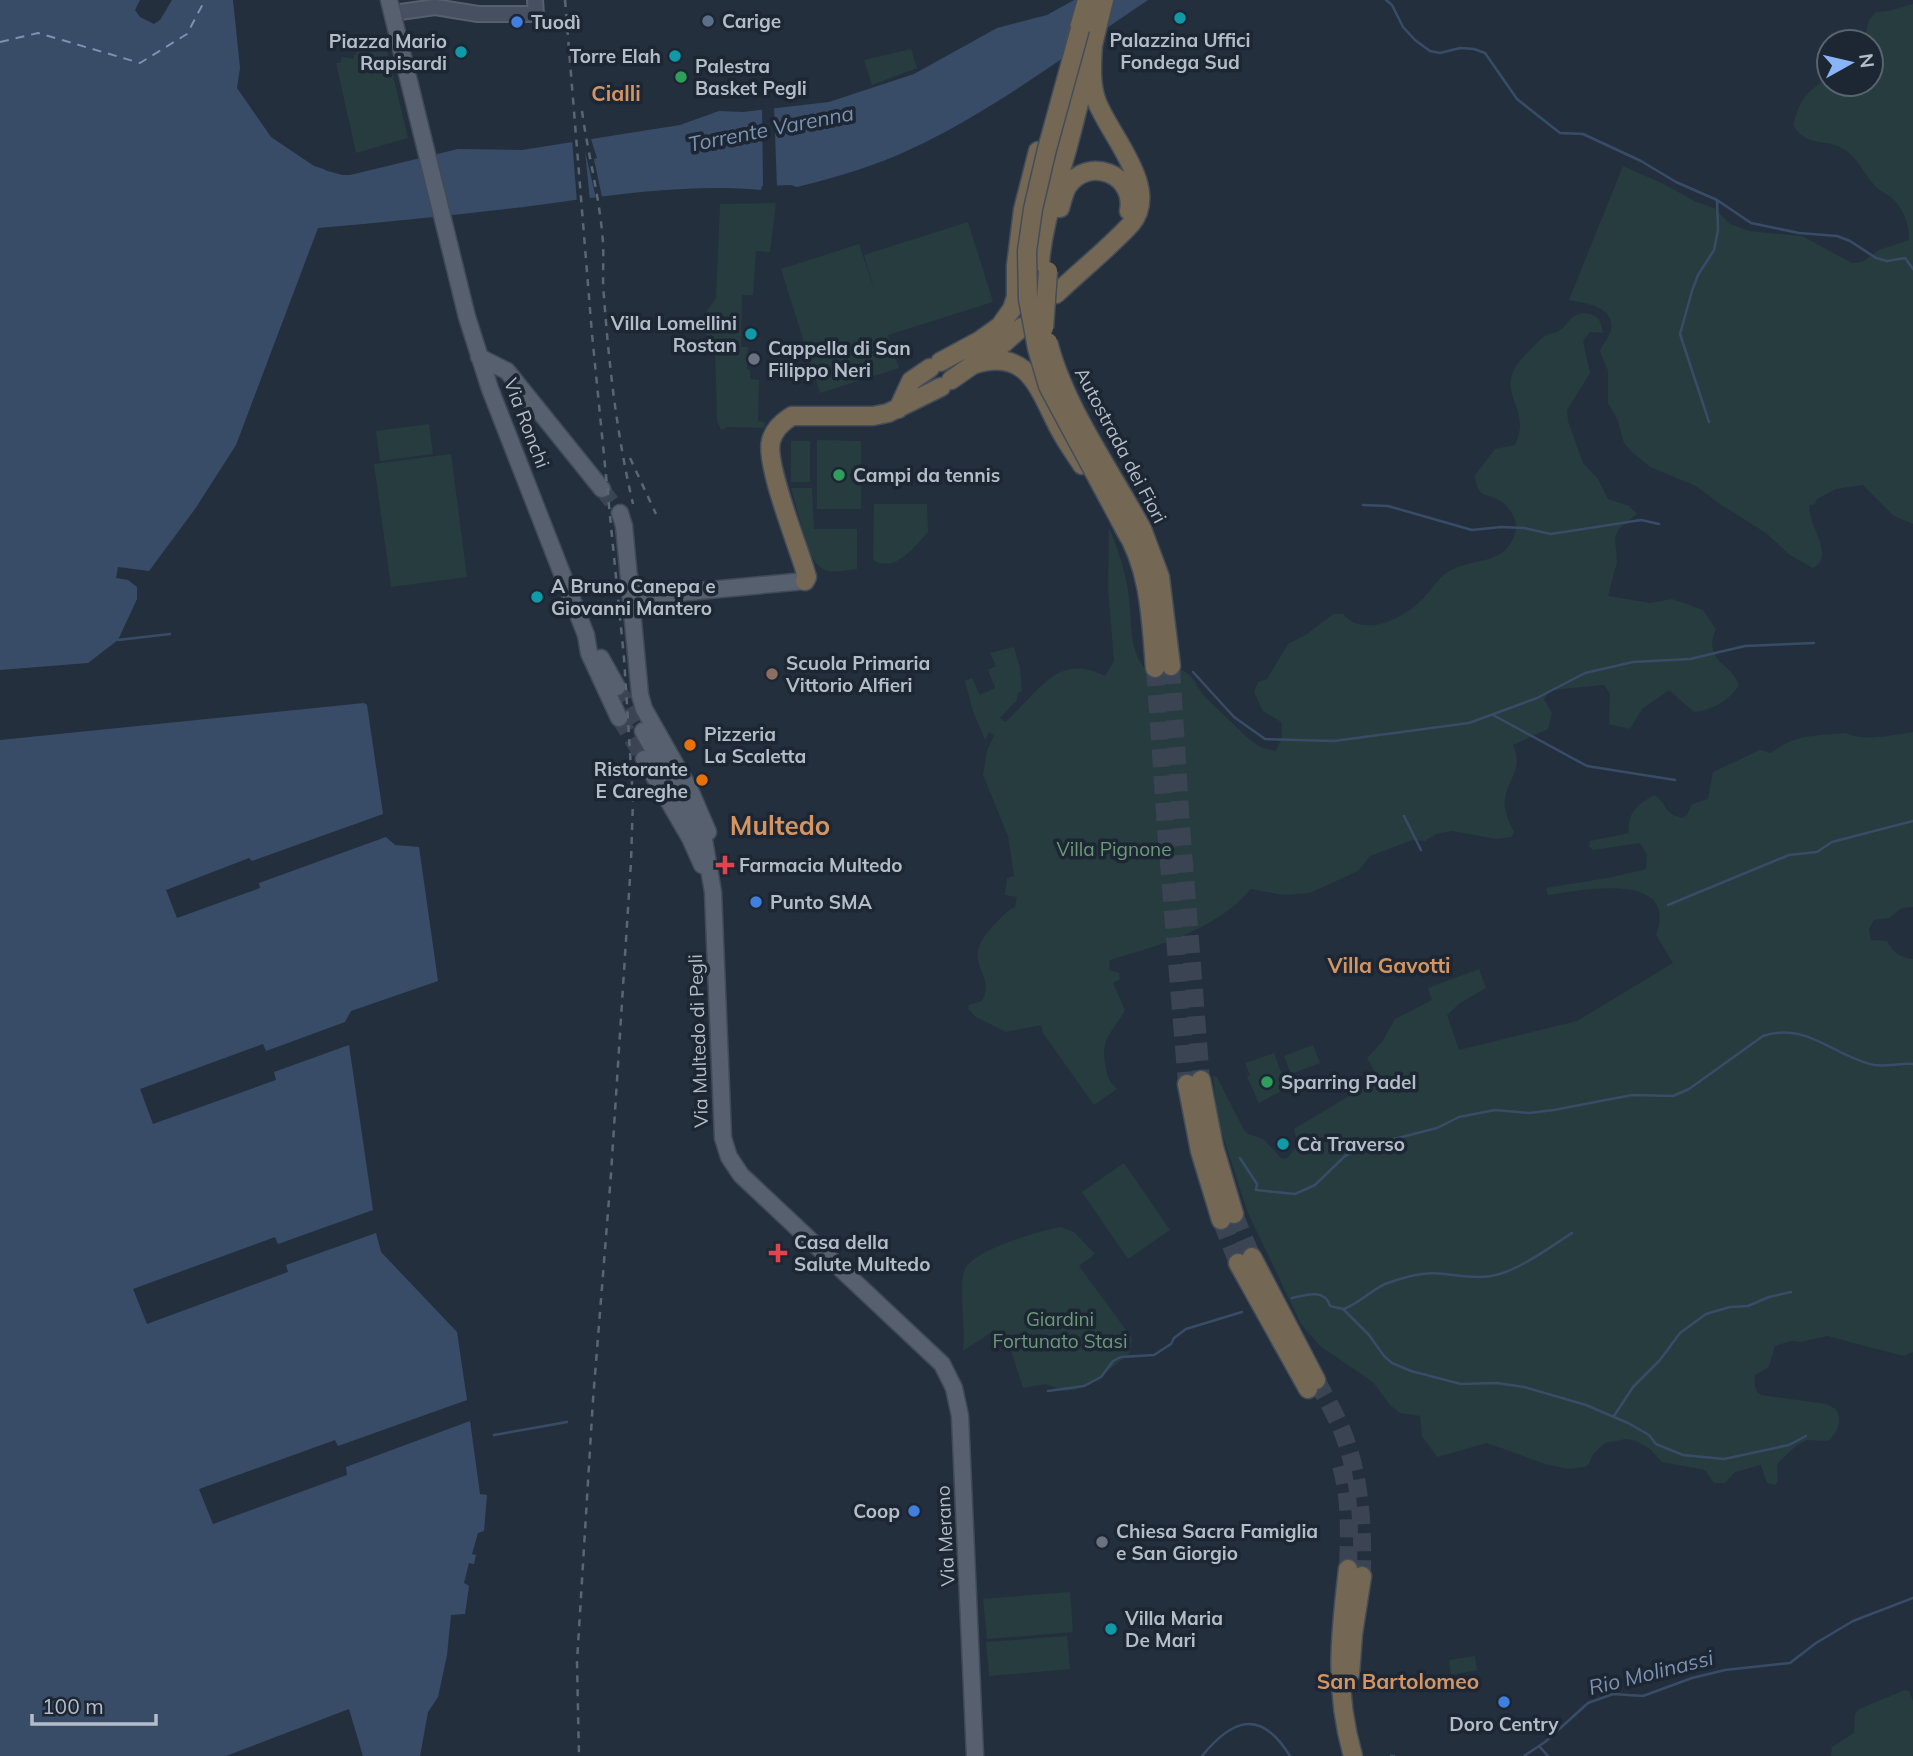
<svg xmlns="http://www.w3.org/2000/svg" width="1913" height="1756" font-family="Mulish,sans-serif">
	<style>
		.green { fill: #263c3f }
		.water { fill: #394c67 }
		.pier { fill: #242f3e }
		.lines { fill: none; stroke-linecap: round; stroke-linejoin: round }
		.stream { stroke: #394c67; stroke-width: 2.5 }
		.ferry { stroke: #7c92b1; stroke-width: 2; stroke-dasharray: 9 7; stroke-linecap: butt }
		.primary-tunnel { stroke: #3a4453; stroke-width: 16; stroke-dasharray: 16 8; stroke-linecap: butt }
		.highway-tunnel { stroke: #3a4453; stroke-width: 18; stroke-dasharray: 18 9; stroke-linecap: butt }
		.secondary-casing { stroke: #565f6c; stroke-width: 18 }
		.primary-casing { stroke: #414a57; stroke-width: 19 }
		.highway-casing { stroke: #434c59; stroke-width: 21 }
		.secondary { stroke: #465061; stroke-width: 14 }
		.primary { stroke: #56606e; stroke-width: 16 }
		.highway { stroke: #746855; stroke-width: 18 }
		.rail { stroke: #5a6575; stroke-width: 2.5; stroke-dasharray: 7 7; stroke-linecap: butt }
		.highway-bridge-casing { stroke: #434c59; stroke-width: 21; stroke-linecap: butt }
		.highway-bridge { stroke: #746855; stroke-width: 18 }
		.culture-dot { fill: #0f9aa8; stroke: #1d2633; stroke-width: 2.5 }
		.service-dot { fill: #5c6f8a; stroke: #1d2633; stroke-width: 2.5 }
		.shop-dot { fill: #3f7fe0; stroke: #1d2633; stroke-width: 2.5 }
		.leisure-dot { fill: #2e9e5b; stroke: #1d2633; stroke-width: 2.5 }
		.worship-dot { fill: #6b7280; stroke: #1d2633; stroke-width: 2.5 }
		.education-dot { fill: #8d6e63; stroke: #1d2633; stroke-width: 2.5 }
		.food-dot { fill: #e8710a; stroke: #1d2633; stroke-width: 2.5 }
		.health-dot { fill: #e0444e; stroke: #1d2633; stroke-width: 2.5 }
		.labels { text-anchor: middle; stroke-width: 7; stroke-linejoin: round; paint-order: stroke }
		.poi-label { font-size: 19px; font-weight: bold; fill: #b4bcc9; stroke: #1d2633; text-anchor: start }
		.street-label { font-size: 19px; fill: #b4bcc9; stroke: #1d2633 }
		.park-label { font-size: 19px; fill: #6b9a76; stroke: #1d2633 }
		.neighbourhood-label { font-size: 21px; font-weight: bold; fill: #d59563; stroke: #1d2633 }
		.water-label { font-size: 21px; font-style: italic; fill: #7c92b1; stroke: #1d2633 }
		.district-label { font-size: 26px; font-weight: bold; fill: #d59563; stroke: #1d2633 }
	</style>
	<rect width="100%" height="100%" fill="#242f3e"/>
	<path class="green" d="M1913,4V524L1894,516L1863,485L1836,489L1817,499L1815,504L1810,505C1805,522 1837,556 1813,568L1790,555L1766,533L1720,504L1696,486L1650,467L1632,452L1624,443L1617,418L1608,403V371L1600,351C1603,344 1609,337 1611,330C1616,306 1583,303 1569,300L1623,166L1664,184L1696,202L1714,208L1730,224L1749,231L1802,236L1852,263L1862,262L1879,250L1909,240C1910,227 1903,209 1894,200C1889,195 1881,192 1876,187C1866,177 1860,162 1849,153C1828,135 1809,151 1793,125C1801,96 1806,94 1829,76V84H1871V42H1864L1869,20L1876,12L1889,11Z
		M385,42L408,138L356,153L336,63H340L342,57L354,59V55L357,53L356,46Z
		M911,49L917,68L872,85L864,60Z
		M776,203L770,252L756,251L753,295H742L741,347H748L747,369L750,370V379L759,380L758,421L765,422L764,428L727,427L721,430L717,421L715,347L704,331V315L716,298L720,204Z
		M968,222L993,302L888,335L899,368L820,393L781,269L859,244L875,292L864,255Z
		M1583,313C1597,314 1601,319 1603,333L1590,332L1583,341L1590,373L1567,410L1568,421L1583,463L1598,479L1608,499L1629,506L1637,514L1619,529L1615,538L1617,562L1608,596L1650,603L1672,599L1703,610L1716,629C1702,662 1731,662 1739,685C1730,700 1711,711 1694,712L1669,690L1642,709L1630,729L1609,724L1610,694L1604,685L1551,690L1544,699L1552,713L1548,729L1513,745C1524,769 1508,778 1505,799C1503,811 1509,821 1514,832L1512,837L1496,839L1452,831L1436,834L1425,841L1413,840L1370,856L1358,871L1310,893L1283,895L1251,889C1216,930 1160,945 1110,960L1109,970L1119,973L1120,979L1113,983L1125,1010C1112,1035 1099,1037 1106,1069C1108,1078 1110,1083 1117,1089L1094,1105L1043,1033L1041,1025L1006,1032L976,1017L968,1009L969,1005L982,1001C998,971 956,964 994,925C1000,919 1006,911 1015,907L1017,897L1005,895L1007,878L1014,876L1008,836L983,775L987,751L994,735L989,732L985,740L973,711L965,681L972,678L980,695L995,688L988,670L996,666L990,653L1014,647L1020,668L1022,691L1018,693L1017,700L1000,718L1005,722C1038,694 1056,651 1105,676L1114,661L1108,588L1109,528C1118,548 1125,571 1128,591C1133,619 1127,648 1146,670H1182L1191,676L1203,695L1250,740L1262,748L1275,751C1282,741 1283,734 1281,722L1263,711L1254,692L1258,682L1267,679L1288,644L1307,634L1333,614H1343C1365,640 1409,616 1426,595C1434,587 1438,578 1448,572C1473,556 1506,568 1516,530C1518,521 1509,507 1502,502C1487,492 1477,500 1475,475L1495,449L1515,445C1535,403 1485,392 1530,350C1535,345 1541,338 1547,335C1550,333 1554,334 1557,332C1569,325 1568,316 1583,313Z
		M429,424L433,454L380,461L376,431Z
		M817,440L861,441V509H817Z
		M791,441H810V482H791Z
		M451,454L467,577L391,587L374,464Z
		M791,488H812L814,529H857V569C833,572 822,577 809,552Z
		M874,504H927L928,532C915,546 895,574 873,560Z
		M1913,732V907L1902,908L1889,918L1874,920L1869,929L1871,940L1887,941C1893,952 1900,958 1913,959V1352L1904,1356L1827,1336L1801,1342L1791,1341L1775,1346L1769,1367L1755,1375C1754,1384 1754,1390 1761,1395L1826,1404L1836,1409C1843,1421 1838,1432 1828,1441L1807,1440L1797,1445L1777,1464L1778,1481L1775,1485L1767,1483L1761,1465L1735,1472L1725,1483H1714L1705,1470L1662,1462L1650,1449L1636,1441L1626,1439L1605,1443L1593,1454L1589,1464L1585,1467L1568,1469L1545,1464L1487,1443L1437,1457L1422,1436L1420,1416L1400,1413L1390,1405L1373,1382L1320,1346L1301,1324L1247,1211L1218,1120L1213,1076L1217,1077L1244,1130L1248,1134L1263,1139L1282,1159L1287,1158L1298,1145L1294,1129L1374,1081L1376,1074L1367,1058L1382,1042L1395,1019L1432,1000L1428,988L1479,969L1486,988L1460,1003L1447,1015L1459,1050L1577,1021L1673,963L1656,935C1680,870 1581,890 1548,895L1546,888L1613,877L1646,869L1647,854L1640,843L1593,850L1589,846L1590,841L1629,833C1626,813 1639,804 1654,795C1668,803 1662,813 1682,818L1687,815L1692,804L1708,799L1713,772L1760,750L1771,753C1795,734 1815,736 1845,733C1864,742 1893,735 1913,732Z
		M1313,1045L1320,1063L1291,1074L1284,1056Z
		M1274,1053L1287,1088L1259,1103L1247,1077L1250,1075L1245,1063Z
		M1124,1163L1170,1230L1128,1259L1082,1192Z
		M1060,1227L1074,1232L1095,1254L1079,1266L1132,1338L1129,1354L1091,1384L1078,1389L1066,1391L1045,1384L1023,1388L1010,1347L995,1330L963,1351C966,1330 958,1285 965,1269C973,1250 1040,1231 1060,1227Z
		M1070,1592L1073,1632L987,1639L983,1599Z
		M1067,1636L1070,1669L989,1676L986,1642Z
		M1475,1656L1477,1670L1451,1675L1449,1660Z
		M1905,1690L1909,1691L1913,1701V1756H1831L1832,1747L1854,1733L1855,1714L1859,1709Z"/>
	<path class="water" d="M0,0H140L135,10L140,17L154,24L160,20L172,0H233L240,68L237,88L271,137L314,166L343,175H350L458,149L522,150L680,125L719,111L743,112L829,102L914,74L997,28L1047,15L1074,0H1148C1074,49 993,111 913,148C876,166 837,177 797,187L791,185L762,186L761,190C685,183 606,196 531,206C460,215 389,222 318,228L236,445L195,509L149,571L118,567L116,578L128,580L137,587V599L118,640L88,663L0,670Z
		M364,703L367,705L383,814L252,861L249,858L166,890L177,918L260,888L259,883L386,837L395,845L419,847L438,981L351,1011L345,1022L266,1051L263,1044L140,1089L153,1124L276,1080L274,1072L349,1045L373,1210L278,1244L275,1237L133,1289L147,1324L288,1272L286,1265L376,1233L381,1252L457,1332L467,1400L338,1446L335,1440L199,1489L213,1524L347,1475L346,1467L470,1421L480,1494L487,1495L484,1531L478,1533L472,1554L476,1555L474,1564L469,1563L464,1583L469,1586L465,1614L451,1615L447,1655L438,1697L428,1712L420,1756H363L349,1709L226,1756H0V740Z"/>
	<path class="pier" d="M233,0H236L243,68L240,87L274,134L316,163L352,174L343,175L327,171L269,132L240,88L241,70L238,28Z
		M774,106L777,187H763L762,108Z
		M590,136L597,158L594,159L602,197L596,198L585,151L590,201L577,203L572,139Z"/>
	<g class="lines">
		<path class="stream" d="M1386,0L1392,5L1403,27L1415,40L1430,51L1440,53L1460,48L1474,49L1485,53L1517,99L1560,133L1583,134L1641,161L1676,182L1717,200L1751,223L1799,233L1837,236L1850,241L1876,258L1887,261L1905,258L1913,269
			M1709,422L1680,334L1692,291L1698,275L1714,250L1718,230L1717,200
			M1363,505L1388,506L1472,530L1501,527L1524,528L1551,534L1641,520L1659,524
			M118,640L170,634
			M1193,672L1234,717L1265,739L1334,741L1469,723L1537,698L1585,673L1633,662L1690,659L1745,646L1814,643
			M1493,715L1587,766L1675,780
			M1404,816L1421,850
			M1668,905L1789,855L1817,852L1832,842L1913,821
			M1240,1158L1257,1184L1256,1190L1295,1194L1315,1185L1345,1156L1367,1146L1437,1128L1459,1117L1495,1110L1529,1113L1554,1110L1632,1095L1673,1096L1689,1089L1763,1036C1806,1021 1835,1057 1874,1065C1886,1067 1900,1063 1913,1064
			M1292,1298C1305,1295 1325,1288 1330,1306L1343,1309L1369,1335L1384,1356L1392,1363L1411,1371L1461,1384L1497,1383L1524,1387L1586,1405L1628,1423L1649,1435L1656,1444L1683,1455L1724,1459L1789,1445L1806,1436
			M1344,1309C1360,1303 1370,1291 1385,1284C1393,1281 1403,1278 1411,1276C1441,1268 1463,1281 1491,1276C1517,1272 1550,1247 1572,1233
			M1048,1391L1084,1386L1101,1377L1113,1361L1121,1357L1154,1355L1171,1344L1174,1338L1186,1329L1242,1312
			M1614,1416L1633,1387L1660,1360L1680,1333L1706,1314L1730,1307L1748,1306L1769,1297L1791,1292
			M494,1435L567,1422
			M1539,1746L1548,1756
			M1202,1756C1233,1718 1261,1709 1290,1756
			M1391,1756H1394
			M1524,1756L1545,1742L1588,1703L1613,1694L1643,1696L1692,1678L1725,1670L1790,1663L1816,1643L1853,1621L1913,1598"/>
		<path class="ferry" d="M0,42L38,33L140,63L187,34L205,0"/>
		<path class="primary-tunnel" d="M602,489L620,513
			M617,687L643,731
			M619,718L644,759"/>
		<path class="highway-tunnel" d="M1171,666L1181,825L1201,1080
			M1155,668L1166,828L1187,1084
			M1234,1214L1252,1257
			M1221,1220L1238,1263
			M1316,1380C1325,1396 1334,1412 1341,1428C1361,1476 1363,1526 1362,1576
			M1341,1466C1351,1500 1349,1535 1348,1569"/>
		<g class="secondary-casing">
			<path id="secondary" d="M393,13L435,7L478,14H536L535,0"/>
		</g>
		<g class="primary-casing">
			<path id="primary" d="M389,0L467,317L490,389L586,635L589,653L619,718
				M479,357L507,371L602,489
				M620,513L624,526L640,695L644,709L690,790L708,832
				M630,578L636,594L645,596L805,581
				M601,658L617,687
				M643,731L704,840L713,892L723,1138L729,1157L741,1175L942,1364L954,1388L960,1416L975,1756
				M644,759L690,838L702,865"/>
		</g>
		<g class="highway-casing">
			<path id="highway" d="M1075,42L1087,0
				M1060,208C1062,201 1064,193 1067,187C1088,155 1136,174 1129,211
				M1039,275C1041,230 1054,195 1066,153C1080,103 1091,51 1104,0
				M1056,294C1079,272 1110,247 1131,224C1161,189 1110,136 1097,102C1090,84 1092,63 1093,43
				M940,362L979,341L1000,326L1012,309L1016,297V266L1023,210L1038,151
				M972,365C1030,345 1039,392 1061,432C1067,443 1075,454 1082,465
				M951,380L1004,343L1022,327
				M898,409L911,381L930,368
				M1123,526C1150,568 1151,619 1155,668
				M1142,529L1160,577L1171,666
				M805,581L807,577L804,567C796,541 765,463 771,441C774,429 782,422 792,416H873L888,413L941,387
				M1201,1080L1214,1147L1234,1214
				M1187,1084L1200,1151L1221,1220
				M1252,1257L1316,1380
				M1238,1263L1308,1389
				M1348,1569C1340,1636 1334,1690 1353,1756
				M1350,1674L1353,1634L1362,1576"/>
		</g>
		<use href="#secondary" class="secondary"/>
		<use href="#primary" class="primary"/>
		<use href="#highway" class="highway"/>
		<path class="rail" d="M565,0L592,334L624,658L633,800L631,862L611,1174L593,1400L577,1662L579,1756
			M582,111C588,155 600,198 603,243C604,261 602,279 604,297C609,366 617,436 633,504
			M630,458L656,514"/>
		<g class="highway-bridge-casing">
			<path id="highway-bridge" d="M1080,29L1047,149L1033,209L1027,251L1028,299L1037,348L1048,386L1129,537
				M1044,328L1048,271
				M1048,342C1064,406 1111,471 1142,529"/>
		</g>
		<use href="#highway-bridge" class="highway-bridge"/>
	</g>
	<g class="culture-dot">
		<circle cx="1180" cy="18" r="7"/>
		<circle cx="461" cy="52" r="7"/>
		<circle cx="675" cy="56" r="7"/>
		<circle cx="751" cy="334" r="7"/>
		<circle cx="537" cy="597" r="7"/>
		<circle cx="1283" cy="1144" r="7"/>
		<circle cx="1111" cy="1629" r="7"/>
	</g>
	<circle class="service-dot" cx="708" cy="21" r="7"/>
	<g class="shop-dot">
		<circle cx="517" cy="22" r="7"/>
		<circle cx="756" cy="902" r="7"/>
		<circle cx="914" cy="1511" r="7"/>
		<circle cx="1504" cy="1702" r="7"/>
	</g>
	<g class="leisure-dot">
		<circle cx="681" cy="77" r="7"/>
		<circle cx="839" cy="475" r="7"/>
		<circle cx="1267" cy="1082" r="7"/>
	</g>
	<g class="worship-dot">
		<circle cx="754" cy="359" r="7"/>
		<circle cx="1102" cy="1542" r="7"/>
	</g>
	<circle class="education-dot" cx="772" cy="674" r="7"/>
	<g class="food-dot">
		<circle cx="690" cy="745" r="7"/>
		<circle cx="702" cy="780" r="7"/>
	</g>
	<g class="health-dot">
		<path d="M721.5 854.5h7v7h7v7h-7v7h-7v-7h-7v-7h7z"/>
		<path d="M774.5 1242.5h7v7h7v7h-7v7h-7v-7h-7v-7h7z"/>
	</g>
	<g class="labels">
		<g class="poi-label">
			<text x="722" y="28">Carige</text>
			<text x="531" y="29">Tuodì</text>
			<text x="1180" y="47" text-anchor="middle">Palazzina Uffici<tspan x="1180" dy="22">Fondega Sud</tspan></text>
			<text x="447" y="48" text-anchor="end">Piazza Mario<tspan x="447" dy="22">Rapisardi</tspan></text>
			<text x="661" y="63" text-anchor="end">Torre Elah</text>
			<text x="695" y="73">Palestra<tspan x="695" dy="22">Basket Pegli</tspan></text>
			<text x="737" y="330" text-anchor="end">Villa Lomellini<tspan x="737" dy="22">Rostan</tspan></text>
			<text x="768" y="355">Cappella di San<tspan x="768" dy="22">Filippo Neri</tspan></text>
			<text x="853" y="482">Campi da tennis</text>
			<text x="551" y="593">A Bruno Canepa e<tspan x="551" dy="22">Giovanni Mantero</tspan></text>
			<text x="786" y="670">Scuola Primaria<tspan x="786" dy="22">Vittorio Alfieri</tspan></text>
			<text x="704" y="741">Pizzeria<tspan x="704" dy="22">La Scaletta</tspan></text>
			<text x="688" y="776" text-anchor="end">Ristorante<tspan x="688" dy="22">E Careghe</tspan></text>
			<text x="739" y="872">Farmacia Multedo</text>
			<text x="770" y="909">Punto SMA</text>
			<text x="1281" y="1089">Sparring Padel</text>
			<text x="1297" y="1151">Cà Traverso</text>
			<text x="794" y="1249">Casa della<tspan x="794" dy="22">Salute Multedo</tspan></text>
			<text x="900" y="1518" text-anchor="end">Coop</text>
			<text x="1116" y="1538">Chiesa Sacra Famiglia<tspan x="1116" dy="22">e San Giorgio</tspan></text>
			<text x="1125" y="1625">Villa Maria<tspan x="1125" dy="22">De Mari</tspan></text>
			<text x="1504" y="1731" text-anchor="middle">Doro Centry</text>
		</g>
		<g class="street-label">
			<text transform="translate(527 423) rotate(69)" y="7">Via Ronchi</text>
			<text transform="translate(1121 445) rotate(62)" y="7">Autostrada dei Fiori</text>
			<text transform="translate(698 1041) rotate(-92)" y="7">Via Multedo di Pegli</text>
			<text transform="translate(945 1536) rotate(-93)" y="7">Via Merano</text>
		</g>
		<g class="park-label">
			<text x="1114" y="856">Villa Pignone</text>
			<text x="1060" y="1326">Giardini<tspan x="1060" dy="22">Fortunato Stasi</tspan></text>
		</g>
		<g class="neighbourhood-label">
			<text x="616" y="101">Cialli</text>
			<text x="1389" y="973">Villa Gavotti</text>
			<text x="1398" y="1689">San Bartolomeo</text>
		</g>
		<g class="water-label">
			<text transform="translate(771 129) rotate(-11)" y="7">Torrente Varenna</text>
			<text transform="translate(1651 1673) rotate(-14)" y="7">Rio Molinassi</text>
		</g>
		<g class="district-label">
			<text x="780" y="835">Multedo</text>
		</g>
	</g>
	<g transform="translate(1850 63) rotate(82)"><circle r="33" fill="#1d2633" stroke="#59626f" stroke-width="2"/>
	<path d="M0-5L12 26L0 18L-12 26Z" fill="#8ab4f8"/>
	<text y="-10" font-size="19" font-weight="bold" text-anchor="middle" fill="#b4bcc9">N</text>
	</g>
	<path d="M32 1714v10h124v-10" fill="none" stroke="#b4bcc9" stroke-width="3.5"/>
	<text x="42" y="1714" font-size="21" fill="#b4bcc9" stroke="#1d2633" stroke-width="5" paint-order="stroke">100 m</text>
</svg>
